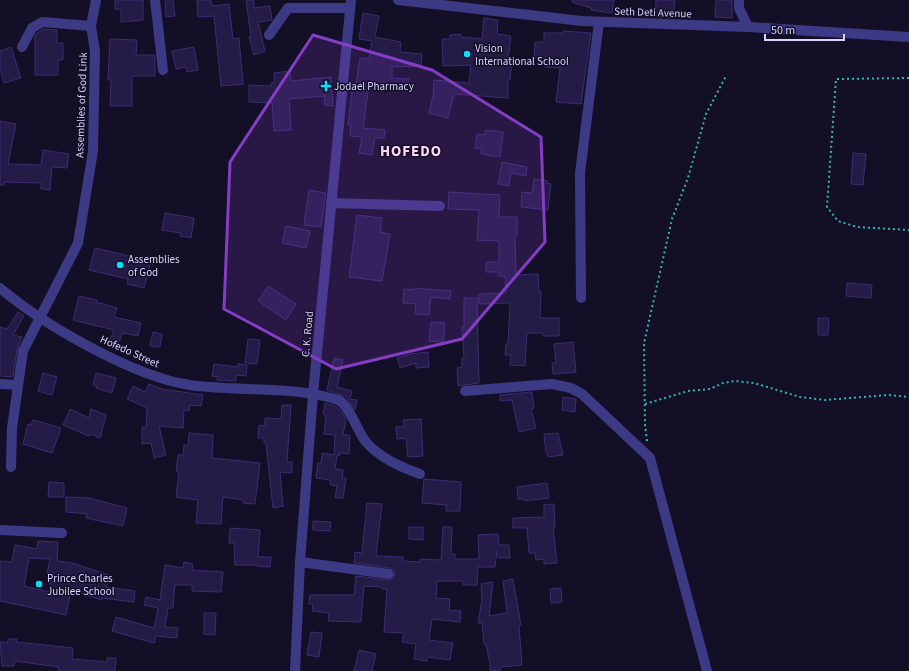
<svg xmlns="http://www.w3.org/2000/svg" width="909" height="671" font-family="'Source Sans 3',sans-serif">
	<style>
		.building { fill: #241b47; stroke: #3b2d73; fill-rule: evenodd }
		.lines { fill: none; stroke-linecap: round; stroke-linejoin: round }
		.path { stroke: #2fb8b0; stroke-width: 2; stroke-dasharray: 2 3; stroke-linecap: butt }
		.minor { stroke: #3d3a85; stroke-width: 10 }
		.marked { fill: #843dc5; fill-opacity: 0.2; stroke: #843dc5; stroke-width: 3; stroke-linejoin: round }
		.poi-dot { fill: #00e5ff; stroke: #130f26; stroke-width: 1.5 }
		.labels { text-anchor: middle; stroke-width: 3; stroke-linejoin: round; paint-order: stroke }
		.street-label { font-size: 11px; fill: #d9d4ff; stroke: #130f26 }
		.poi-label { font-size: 11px; fill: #d9d4ff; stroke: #130f26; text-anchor: start }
		.district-label { font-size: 15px; font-weight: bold; letter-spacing: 1px; fill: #ffd6f0; stroke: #130f26 }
	</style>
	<rect width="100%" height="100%" fill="#130f26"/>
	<path class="building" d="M115,0H143V20L121,22V9H115Z
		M165,0H173L175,16L166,17Z
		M197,0H211L212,6L229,4L233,39L239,38L243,84L221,86L214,16L198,17Z
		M246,0H254V8L270,6L272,20L258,22L265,51L254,55L249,37H251Z
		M572,0H614L612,13L591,10V8L572,2Z
		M656,0H675L673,18L655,17Z
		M716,0H732V18L715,17Z
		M363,13L379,16L375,37L401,42L400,52L422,54L421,66L392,67V78L409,79L407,87L391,84L390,87L369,84L363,128L385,130L384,138H375L372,155L359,153L362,137L350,136L351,125H348L353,84H356L360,58L369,59L372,41L359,39Z
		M484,18L498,20L497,34L511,36L508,60H512L510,80L508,79V98L454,94L448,118L429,113L433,96L434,80L469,83L471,65L443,66L442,39H450V35L461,34V37L482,39Z
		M43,29L57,30V43H63V60H58V75H35V35Z
		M563,31L591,33L581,104L556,102L560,68L545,67L546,58H534L535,42H544V33H563Z
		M110,39L137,40L136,55H155V76H132V106H110L111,80H108Z
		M11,47L21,78L4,83L0,69V51Z
		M194,47L198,70L187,72L186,67L176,69L172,51Z
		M290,71L291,81L331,77L333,106L324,105L325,96L289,99L291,130L274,131L272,103L249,102V85L271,86V83L275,82L274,73Z
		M0,121L16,124L8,164L41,165L43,150L69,154L67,168L52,167L50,190L41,189V183L5,182L4,185H0Z
		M486,130L503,132L500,157L481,154L482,149L475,148L477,134L485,135Z
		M853,153L866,154L863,185L851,184Z
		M502,162L527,167L526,176L511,173L509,186L498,184Z
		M534,179L548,181L547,183L551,184L548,210L521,207L522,192L532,193Z
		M309,190L326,193L321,227L304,225Z
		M449,192L500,195L499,217H517V236H515L516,275L538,274L539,292H541L540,318H559V336H543V333H527L525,366L510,365L511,355H505L506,344H508L510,303L479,304V294L506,293L505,276H499V272H486V262H499V241L477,240L479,210L448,209Z
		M165,213L194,218L191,238L180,236L181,233L162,230Z
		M357,215L382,218L380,232L390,234L382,281L349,277Z
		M286,226L310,231L306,248L282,243Z
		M95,248L151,261L144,288L127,284L128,279L89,270Z
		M847,283L872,285L871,298L846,296Z
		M268,286L296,304L286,320L258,301Z
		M415,288L451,291L450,299L431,297L429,315L415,314L416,304L403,303L404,289L414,290Z
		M79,296L97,300L96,302L117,308L114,317L141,323L138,336L123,333L117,346L109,342L114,330L73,320Z
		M464,298H477L479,383L458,386L457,368L462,367V359L464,358L462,327H464Z
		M18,312L24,316L13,335L22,337L17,350L13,377L0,376V327L7,329Z
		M818,318H829L828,335H818Z
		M431,322L445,323L443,342L429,341Z
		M153,332L162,334L160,347L150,346Z
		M248,339L260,340L257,364L245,363Z
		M573,342L576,372L553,374L552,363H556L554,344Z
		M428,352L429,367L416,368V363L400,368L397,358L411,354Z
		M334,358L343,360L337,387L352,391L350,399L357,400L355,410L346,397L327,390Z
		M214,364L238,367V364L247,365L246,376L236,375V381L217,380L218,377L212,376Z
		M43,373L57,377L52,395L38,391Z
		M96,373L116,378L112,393L96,388L97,386L93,385Z
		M149,384L162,389L203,395L201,406L190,405L189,411L184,410L183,428L159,426L166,455L154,458L151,443L142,444V427H146L147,408L127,399L133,386L145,392Z
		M532,392L534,408L531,409L536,428L519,432L512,400L500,401V395Z
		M563,397L576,399L575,412L562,410Z
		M325,403L335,406L341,411L346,419L343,435H350L349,454L340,453L339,456H337L335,469L343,470L342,478H346L343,498H335L337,486L330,485V480L316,478L318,463H321L322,453L334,455L335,435L324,434L326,415L323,414Z
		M282,405H291L287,462H292V473L280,472L283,506L273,508L266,443H264V438H258L259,425L265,426V418L281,419Z
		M70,409L89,418L91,409L106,415L100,438L90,434L89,436L63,425Z
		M421,419L423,456L408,457L406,438L397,439L396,427H404L403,420Z
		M33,420L61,428L52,453L23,444L28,424L31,425Z
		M189,433L213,435L212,458L260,463L255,504L243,503V500L223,497L221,524L196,523L198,500L176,497L179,472L176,471L178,455H183L184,445H188Z
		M558,433L563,455L548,457L547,453H546L544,434Z
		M424,479L461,482L460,511H446V505L422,503Z
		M49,482L64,483V497H48Z
		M547,483L549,498L525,501L524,499H518L517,487Z
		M66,497L89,498L127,508L123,526L86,518L87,514L66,512Z
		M367,503L382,504L376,556L403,557V561L420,562V559L441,560L443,527H452L451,554H455V558L458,559H479L478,535L498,534L499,545H509L510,558H499L497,551L495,567H478L477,585H463V581H437L436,598L450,599L449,610L461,611L460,622L432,619L429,640L453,643L450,660L427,657V661L414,659L416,644L402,642L404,633L384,632L387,589H382V587L364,586L361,622L328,621L329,613L312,611L313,604H309L310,595H354L356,576L388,580L394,578L395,571L390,568L354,563L355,552L362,553Z
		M554,504L555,527H553L557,563L544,564V559L536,560L535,553H529L527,528H513V518L544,517V505Z
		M313,521L331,522L330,531L313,530Z
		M409,527H423V540L409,539Z
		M230,528L260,530L258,557H271L270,567L257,566V565H235L234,543H229Z
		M38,541L58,542L57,561L72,563L109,575L106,587L135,591L134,602L102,598V600L71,591L66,615L0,601V561L12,562L15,545L37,549ZM29,558L50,559L47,574L52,575L49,592L24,586Z
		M184,562L193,564L192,570L223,572L221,592L192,591V585H175L173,608H168L165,627L178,628L177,638L156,636L154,643L112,631L116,617L154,628L158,608L144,605L146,597L160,600L165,565L183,568Z
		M513,579L521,625L519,626L522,665L501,667L500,671L490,670V664L486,644H484L482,623H478L482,599L481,584L493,582L489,616L507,613L503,581Z
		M561,588L562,602L551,603L550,589Z
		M204,613H216L215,635L204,634Z
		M311,632L322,633L319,657L307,655Z
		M8,639H17L16,642L73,648L72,659L107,662V658H116L115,671H58L59,667L15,661L14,666H2L0,642H8Z
		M359,650L376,654L372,671H354Z"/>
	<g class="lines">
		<path class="path" d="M909,78L836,79L827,207L838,221L857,227L909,230
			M645,404L688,391L710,389L723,383L735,381L754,383L800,397L825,400L888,395L909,397
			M647,441L645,425L644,343L672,219L688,178L706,114L726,76"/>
		<path class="minor" d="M155,0L163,70
			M398,0L582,21L748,27L909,37
			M739,0V8L748,27
			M269,35L288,8H350
			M22,47L32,28L42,22L91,26L96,0
			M331,203L440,206
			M0,288C44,325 134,377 190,385C238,392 292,385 338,400C349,404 358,433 366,442C380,458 401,467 420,474
			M581,298L580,173L599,22
			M0,384L18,385
			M465,391L552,384L571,388L582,394L650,458L707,671
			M11,467L12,428L23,351L78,243L93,151L95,51L91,26
			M0,530L62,533
			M300,562L389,574
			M295,671L300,562L313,394L351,0"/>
	</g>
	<path class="marked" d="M313,35L432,70L541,137L545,242L462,339L336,369L224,309L230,162Z"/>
	<g class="poi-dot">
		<circle cx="467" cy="54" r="4"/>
		<path d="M324 80h4v4h4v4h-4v4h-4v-4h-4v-4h4z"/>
		<circle cx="120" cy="265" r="4"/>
		<circle cx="39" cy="584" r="4"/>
	</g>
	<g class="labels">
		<g class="street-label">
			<text transform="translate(653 12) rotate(2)" y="4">Seth Deti Avenue</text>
			<text transform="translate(81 105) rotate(-88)" y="4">Assemblies of God Link</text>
			<text transform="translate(307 334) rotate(-85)" y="4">C. K. Road</text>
			<text transform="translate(130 351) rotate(24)" y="4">Hofedo Street</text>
		</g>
		<g class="poi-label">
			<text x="475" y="52">Vision<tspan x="475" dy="13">International School</tspan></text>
			<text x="334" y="90">Jodael Pharmacy</text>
			<text x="128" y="263">Assemblies<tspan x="128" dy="13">of God</tspan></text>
			<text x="47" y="582">Prince Charles<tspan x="47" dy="13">Jubilee School</tspan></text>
		</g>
		<g class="district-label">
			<text x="411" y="156">HOFEDO</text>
		</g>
	</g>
	<path d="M765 34v6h79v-6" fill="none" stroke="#d9d4ff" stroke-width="2"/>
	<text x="771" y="34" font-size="12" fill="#d9d4ff" stroke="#130f26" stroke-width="3" paint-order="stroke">50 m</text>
</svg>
